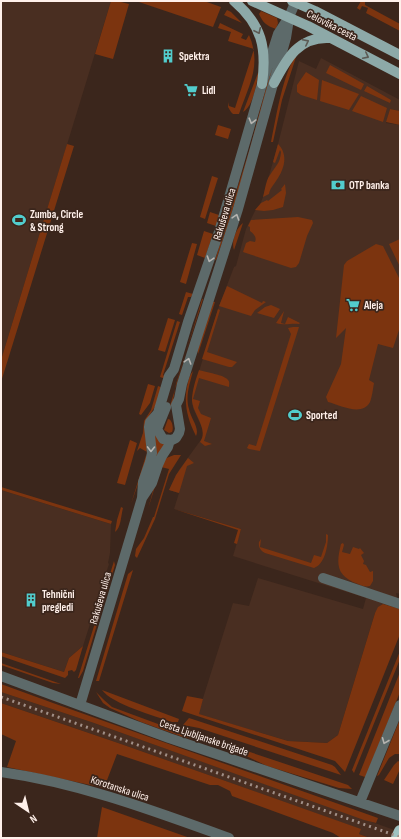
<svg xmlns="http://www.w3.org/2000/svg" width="401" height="839" font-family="'Sofia Sans Condensed',sans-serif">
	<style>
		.built { fill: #492e21 }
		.green { fill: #7c340f }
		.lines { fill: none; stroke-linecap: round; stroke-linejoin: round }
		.minor { stroke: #5d6a6a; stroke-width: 10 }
		.major { stroke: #8da9a8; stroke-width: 10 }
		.highway { stroke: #a0c2c1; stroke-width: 12 }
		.rail { stroke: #a18f87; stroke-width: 3; stroke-dasharray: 2 4; stroke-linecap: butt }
		.oneway { stroke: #5c5a54 }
		.oneway2 { stroke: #b6b4b0 }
		.labels { text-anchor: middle; stroke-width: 3.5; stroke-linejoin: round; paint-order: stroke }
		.street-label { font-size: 11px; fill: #fff0ea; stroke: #3b261c }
		.poi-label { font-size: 11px; font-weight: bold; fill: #fff0ea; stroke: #3b261c; text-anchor: start }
	</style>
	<rect width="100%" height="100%" fill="#3b261c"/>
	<path class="built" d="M1,1H111L1,360Z
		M321,58L400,100V111L390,109L386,123L400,125V594L396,593L397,598H400V609L383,604L380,606L375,613L338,735L327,743L288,741L198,714L233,603L249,606L258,578L363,609L366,598L233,556L241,529L174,509L179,493L169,490L179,470L203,437L204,432L193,408L192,399L194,388L218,309L234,267L236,266L246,229L256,209L260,205L263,197L278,144L299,61L316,69Z
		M1,490L111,524L110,553L108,563L109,564L83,646L69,658L64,672L1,652Z
		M1,692L94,723L400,832V838H370L359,834L360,829L121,744L1,703Z"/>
	<path class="green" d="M111,1H117L129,4L113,59L95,54Z
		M136,1H204L221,7L213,27Z
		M361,1H365V5L400,24V31L366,13L368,8L362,6L360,10L357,8Z
		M227,10L231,12L242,23L224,15Z
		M261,11L277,18L278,23L276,29C267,26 263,23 259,14Z
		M220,23L243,34L241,38L246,40L249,35C262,65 249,85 239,114H233L231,112L228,107L229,102V106L235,108L254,49L228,41L231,32L218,28Z
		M278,43L279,44C260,116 241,189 216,260H215L250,148Z
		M297,54L282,100L273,142H271C276,118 283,72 297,54Z
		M330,65L364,84L361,90L326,73Z
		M259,70C257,81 254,106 243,112Z
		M306,72L319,80L317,100L301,95L297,92V85Z
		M322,80L359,94L349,110L320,101Z
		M367,86L391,100L390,103L364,91Z
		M361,96L387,108L383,122L352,111Z
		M390,109L400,111V125L386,122Z
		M218,125L231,129L228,139L215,135Z
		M67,144L74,146L1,382V360Z
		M278,144C289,155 284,170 276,181C273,186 270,188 269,194L263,197C265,190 266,180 270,175C276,165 280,164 281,152L280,150L275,163L273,162Z
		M212,176L218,178L205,219L200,217Z
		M285,184L286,193L283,207L273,210L264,211L255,210L261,203L267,200L268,201L282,190L281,189Z
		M210,212L219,215L216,226L207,223Z
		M298,217L312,220L313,223L307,236L299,263L296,267L291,268L243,252L246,243L250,241L255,242C257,237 254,234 250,231V227L248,226L251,220Z
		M243,223L234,250C231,242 236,228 243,223Z
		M204,231L213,234L205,258L197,255Z
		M400,239V267L389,244Z
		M192,243L197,244L186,284L180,282Z
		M376,244L383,246L400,280V327L393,348L378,344L369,380L374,383C373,389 372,397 370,402C362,417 340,405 328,402L326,397L341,364L346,328L336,338L344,265L347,261Z
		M227,286L262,303L263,301L266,302L255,310L251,316L219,306Z
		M186,292L193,294L191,297H188L182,315L179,314Z
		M202,299H203L176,384L172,406H170Z
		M213,302H215L198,354L197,349Z
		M271,305L280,309L274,318L257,313L265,307Z
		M218,309L220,310L207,352L237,362L232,367H229L202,359Z
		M284,311L281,323L285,324L288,317L300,323L299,324C290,323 286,326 276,323Z
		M168,318L175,320L165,352L158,350Z
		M177,321L180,322L163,375L166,377V379L160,377Z
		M293,327H299L260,451L249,449L247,448L249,444L256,446L291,334L288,328Z
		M199,370C205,372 225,375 228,380C230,382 229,384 229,387L199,378L193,399L200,401L198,408L201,414L211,418L204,441L212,444L205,446L200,442C209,429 193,414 192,401C192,390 196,379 199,370Z
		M193,371C190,383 185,396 189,409C190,417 200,428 196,436C187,418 183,402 188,382C189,378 190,374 193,371Z
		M148,384L155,386L150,403L141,415L139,414Z
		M158,386L163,388L158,402L149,416L146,461L131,504L147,452L140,448L137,451L143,433L144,421L151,410Z
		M168,419C172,419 174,428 172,432L169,433L164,430Z
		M154,433L165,445L148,478Z
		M130,440L137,443L125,485L117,483Z
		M174,455H181L169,474L155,519L137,558L135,556L136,549L144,538L153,517H154L169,469L161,467L148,509L160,465L164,459Z
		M188,458L194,463L187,466L179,493L169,490L176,475Z
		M1,487L112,521L111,524L1,490Z
		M121,507L123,508C121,515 121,528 115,532L117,520Z
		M174,509L241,529L237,544L234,543L238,530Z
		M326,534L328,535C328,546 325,564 314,568L265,553C261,551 258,547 259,542L261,539L260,547L311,563L314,555L321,557L326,542Z
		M343,543L344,545L342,552L350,554L353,547L359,549L360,548L364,553L361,555L364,561L363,564L366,565L370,572L373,571V581L370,586C366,587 362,586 358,584C336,576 336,564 341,544Z
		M114,561L115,565L83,671L79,678H78Z
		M133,570L99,681H96L128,574Z
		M383,604L400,609V634L345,772L335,761L182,711L187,696L203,699L199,714L288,741L327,743L338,735L375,613L378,607Z
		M83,646L76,670L74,672L72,670L68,671V675L65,678L1,656V652L64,672L69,658Z
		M400,651V659L354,773L352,770Z
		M1,663L61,684L53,683L1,665Z
		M400,672V692L366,776L365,777L359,775Z
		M1,684L53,703L378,818L376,823L364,820L94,723L1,692Z
		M102,690L179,719L178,722H172C155,716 112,704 102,690Z
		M96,692L104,700L112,707L177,731L197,734L210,738L209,742L183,737L141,722L110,708L103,703Z
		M1,703L121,744L361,829L359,834L370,838H341L333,833L232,796L230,791L218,785H210L117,754L104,788L7,767L16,741L1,734Z
		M189,718L332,765L335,767L341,775L199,728L183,725Z
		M400,719V754H395L389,758L379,775L377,776Z
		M235,747L348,785L352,789L339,788L267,766L234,750Z
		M398,761L400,762V769L393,784L384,780L394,765Z
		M102,807L190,838H97Z"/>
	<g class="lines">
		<path class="minor" d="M166,407L157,429L163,439L172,440L176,438L179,433L180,429L176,405L179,399L182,384L238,209L286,38L289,19
			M142,498L152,483L158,465L162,456L168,447L170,440
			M323,578L400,604
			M1,676L169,738L400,816
			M80,705L142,498L143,482L150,462L152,453L149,427L150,422L158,413L169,376L174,369L188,322L219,232L262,84L278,34L289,17L295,3
			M1,772C80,783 154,811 229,838
			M360,802L400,705"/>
		<path class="major" d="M234,1C262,25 267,48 262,84
			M252,1L308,26L400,74
			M292,1L315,11L400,55
			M274,83C287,58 299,36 330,38"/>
		<path class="highway" d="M397,838L400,831"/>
		<path class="rail" d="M1,697L400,837"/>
	</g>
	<defs><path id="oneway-chevron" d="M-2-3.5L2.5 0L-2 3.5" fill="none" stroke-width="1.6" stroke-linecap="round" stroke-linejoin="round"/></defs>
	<g class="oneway">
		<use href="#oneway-chevron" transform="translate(258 31) rotate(65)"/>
		<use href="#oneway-chevron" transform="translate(306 42) rotate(-27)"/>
		<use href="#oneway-chevron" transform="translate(366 56) rotate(27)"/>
	</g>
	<g class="oneway2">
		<use href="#oneway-chevron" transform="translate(252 121) rotate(105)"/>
		<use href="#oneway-chevron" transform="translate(236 217) rotate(-72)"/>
		<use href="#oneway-chevron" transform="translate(210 259) rotate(108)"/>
		<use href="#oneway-chevron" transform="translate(188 361) rotate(-73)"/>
		<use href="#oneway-chevron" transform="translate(151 449) rotate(91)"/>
		<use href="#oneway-chevron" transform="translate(385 741) rotate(112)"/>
	</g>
	<defs>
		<g id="building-bare" transform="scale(1.08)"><path d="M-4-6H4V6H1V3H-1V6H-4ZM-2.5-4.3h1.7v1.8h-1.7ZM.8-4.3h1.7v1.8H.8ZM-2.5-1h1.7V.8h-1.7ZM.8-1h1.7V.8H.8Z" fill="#52cdcd" stroke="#3b261c" stroke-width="2.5" paint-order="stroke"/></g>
		<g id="supermarket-bare" transform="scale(1.08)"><path d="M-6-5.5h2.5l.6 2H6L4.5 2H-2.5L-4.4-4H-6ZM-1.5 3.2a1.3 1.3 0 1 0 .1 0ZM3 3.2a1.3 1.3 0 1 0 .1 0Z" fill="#52cdcd" stroke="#3b261c" stroke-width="2.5" paint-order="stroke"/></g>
		<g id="bank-bare" transform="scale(1.08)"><path d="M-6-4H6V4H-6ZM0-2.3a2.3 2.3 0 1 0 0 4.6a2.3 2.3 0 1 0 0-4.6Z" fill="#52cdcd" stroke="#3b261c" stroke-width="2.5" paint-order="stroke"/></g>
		<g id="stadium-bare" transform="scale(1.08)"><path d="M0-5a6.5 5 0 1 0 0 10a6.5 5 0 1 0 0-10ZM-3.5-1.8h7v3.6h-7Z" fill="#52cdcd" stroke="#3b261c" stroke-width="2.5" paint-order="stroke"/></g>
	</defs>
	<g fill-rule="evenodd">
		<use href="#building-bare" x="168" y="56"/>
		<use href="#supermarket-bare" x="191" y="90"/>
		<use href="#bank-bare" x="338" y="185"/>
		<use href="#stadium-bare" x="19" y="220"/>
		<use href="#supermarket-bare" x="353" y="305"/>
		<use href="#stadium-bare" x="295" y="415"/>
		<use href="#building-bare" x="31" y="600"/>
	</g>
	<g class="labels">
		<g class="street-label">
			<text transform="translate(332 25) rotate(27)" y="4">Celovška cesta</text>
			<text transform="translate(224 214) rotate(-73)" y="4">Rakuševa ulica</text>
			<text transform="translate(100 598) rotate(-74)" y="4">Rakuševa ulica</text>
			<text transform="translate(204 737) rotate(19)" y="4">Cesta Ljubljanske brigade</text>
			<text transform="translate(120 788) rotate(18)" y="4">Korotanska ulica</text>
		</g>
		<g class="poi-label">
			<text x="179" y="60">Spektra</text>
			<text x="202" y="94">Lidl</text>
			<text x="349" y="189">OTP banka</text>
			<text x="30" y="218">Zumba, Circle<tspan x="30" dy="13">&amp; Strong</tspan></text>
			<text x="364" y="309">Aleja</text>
			<text x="306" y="419">Sported</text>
			<text x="42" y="598">Tehnični<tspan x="42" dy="13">pregledi</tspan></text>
		</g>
	</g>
	<rect width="401" height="839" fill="none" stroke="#fff0ea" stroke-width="4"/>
	<g transform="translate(28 811) rotate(145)" stroke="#3b261c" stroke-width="3" paint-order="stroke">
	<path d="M0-3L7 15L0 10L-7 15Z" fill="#fff0ea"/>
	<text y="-6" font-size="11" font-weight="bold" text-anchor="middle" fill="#fff0ea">N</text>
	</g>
</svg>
